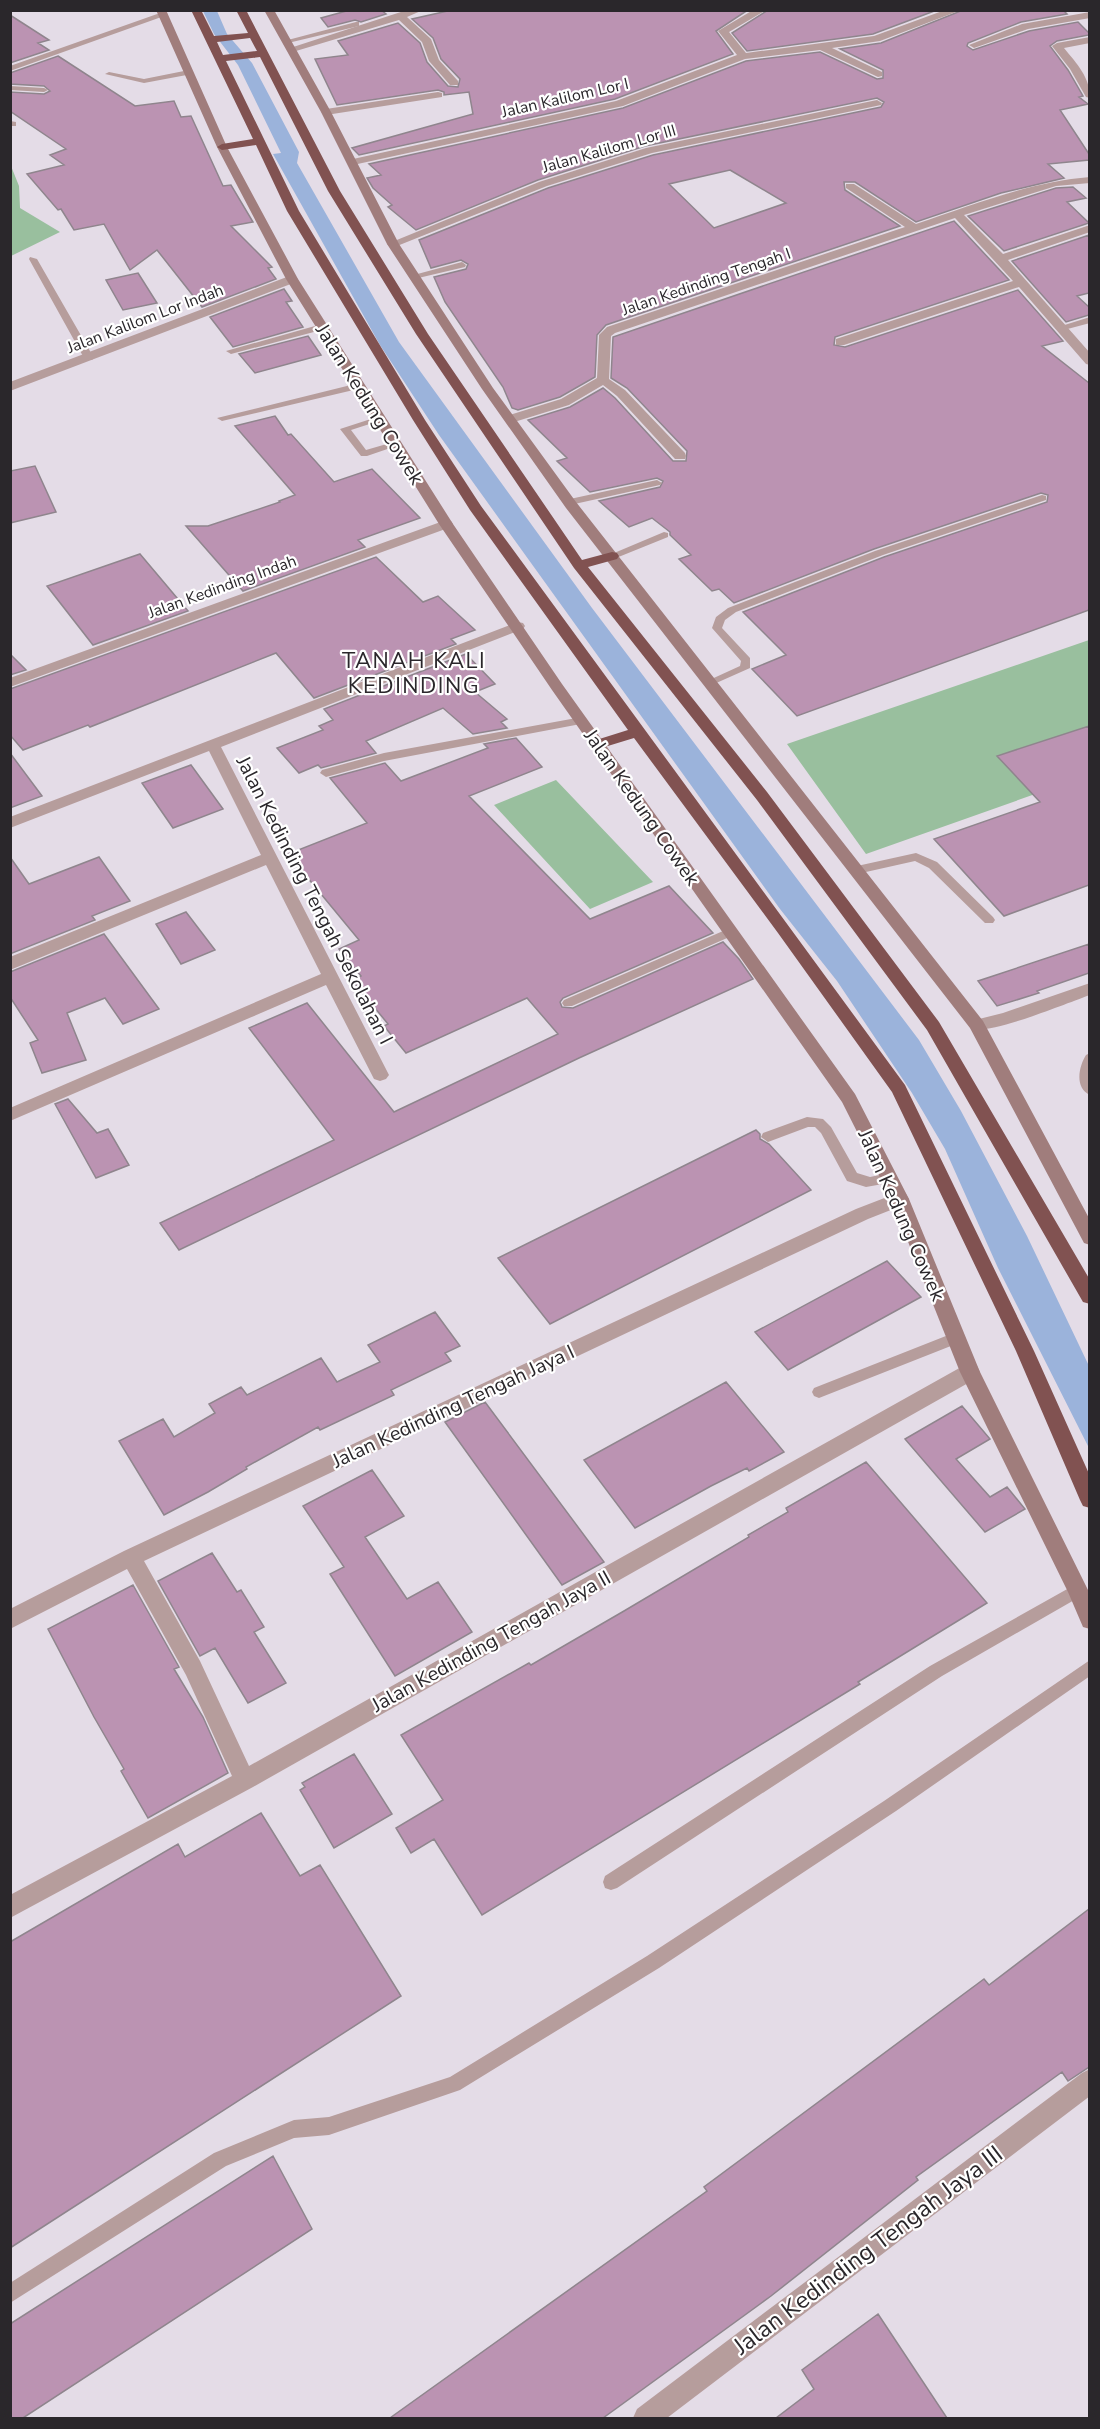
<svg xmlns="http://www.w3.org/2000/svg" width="1100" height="2429" font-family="'Nunito Sans',sans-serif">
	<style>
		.green { fill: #99bf9e }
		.water { fill: #9bb3db }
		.building { fill: #bb93b2; stroke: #8f858d; stroke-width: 1.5; fill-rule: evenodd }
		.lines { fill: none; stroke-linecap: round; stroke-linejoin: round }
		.lane { fill: #b69d9c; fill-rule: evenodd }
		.street { fill: #b69d9c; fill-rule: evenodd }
		.secondary { fill: #a07d7c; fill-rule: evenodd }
		.highway { fill: #815251; fill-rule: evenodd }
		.labels { text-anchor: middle; stroke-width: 4.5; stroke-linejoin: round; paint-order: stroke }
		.far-street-label { font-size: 16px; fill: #2a272b; stroke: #fff }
		.street-label { font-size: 20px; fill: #2a272b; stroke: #fff }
		.quarter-label { font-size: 22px; letter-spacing: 1.5px; fill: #2a272b; stroke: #fff }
		.near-street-label { font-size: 24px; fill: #2a272b; stroke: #fff }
	</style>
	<rect width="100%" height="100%" fill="#e4dce7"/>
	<path class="green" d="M11,166L19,186L20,208L60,232L11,256Z
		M1089,640V775L866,854L787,744Z
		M556,780L653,882L590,909L494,805Z"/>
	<path class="water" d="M203,11H217L227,34L252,63L299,152L297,163L399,342L592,608L919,1040L961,1111L1027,1236L1089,1366V1448L998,1268L945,1149L912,1093L837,981L780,909L439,435L380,345L273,154L281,153L238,65L214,34Z"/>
	<path class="building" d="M350,10H381L386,14L361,22L355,20L328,27L321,18Z
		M452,10H748L716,31L733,54L615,99L359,155L352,148L473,114L469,92L444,95V92L438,90L337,105L315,59L348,55L338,41L398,23L420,43L427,62L448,86L458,87L460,79L441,59L433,38L412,19Z
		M768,10H937L873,34L747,51L732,33Z
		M963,10H1063L1067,14L1021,22L968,43L967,46L973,50L1029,31L1078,22L1089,33V35L1057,41L1050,46L1068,70L1083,96L1079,97L1088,104L1060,110L1089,154V160L1048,164L1064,178L1001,193L916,222L855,182H844L845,190L900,226L606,325L597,335L595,377L560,397L518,410L512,408L503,387L445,302L434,277L466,269L468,264L461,260L431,268L419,240L548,188L653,155L881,107L884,102L877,98L645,146L538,180L416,230L388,207L392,205L373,188L367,178L381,175L369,164L623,108L746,61L820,52L877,79L883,78V70L840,49L881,43ZM730,170L786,203L714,228L669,184Z
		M10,15L49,40L38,43L49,50L10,63Z
		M58,56L135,106L174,101L181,117L191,116L223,186L231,185L253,222L231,226L272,267L268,268L276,279L202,307L157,250L130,270L104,224L74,230L61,209L58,210L27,174L64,165L50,155L66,149L10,111V92L44,94L50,91L44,86L10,84V73Z
		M1073,187L1086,198L1067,202L1089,223L1004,251L968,216L1056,188Z
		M954,221L1009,280L835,337L834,345L845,347L1018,290L1063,341L1042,346L1089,383V610L797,716L752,669L786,655L743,612L884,557L1047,502L1048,495L1041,493L874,549L734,603L719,589L712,591L679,559L691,555L670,535V532L652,518L629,527L599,501L660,487L663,481L657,478L590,492L557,461L567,458L528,420L570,407L603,388L615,398L673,461H686L687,451L627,388L611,378L613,337Z
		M1089,235V293L1077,296L1089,307V315L1066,322L1012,261Z
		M138,273L157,303L123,310L106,280Z
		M284,289L292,301L286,302L303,327L233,347L210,317Z
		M308,336L321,355L255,373L239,354Z
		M275,416L288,435L291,434L334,482L372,469L420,518L358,540L365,547L243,591L186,526H208L280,502L279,501L295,495L235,426Z
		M35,466L56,512L10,523V471Z
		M140,554L188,611L93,645L47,586Z
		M376,557L423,602L438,596L475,630L451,639L456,644L314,698L276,653L90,727L88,725L23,750L10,735V689Z
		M10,654L26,670L10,675Z
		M466,654L495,684L475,692L507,719L501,722L507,728L473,734L443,708L366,741L376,753L321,768L318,765L299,773L277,748L323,730L319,726L333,720L324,709Z
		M1089,726V885L1004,916L934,839L1040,802L997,756Z
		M516,738L542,767L469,796L590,919L669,886L713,933L563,998L560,1002L562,1007L573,1008L723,942L739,959L753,979L579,1058L179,1250L160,1223L334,1140L249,1028L307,1003L394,1112L558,1034L527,998L406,1053L384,1026L388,1024L352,980L361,976L339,949L359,940L288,854L367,823L330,778L385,763L401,781L488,748L484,744Z
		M10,753L42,796L10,808Z
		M191,765L223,809L173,828L142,783Z
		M10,857L29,884L99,857L130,901L92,916L95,920L10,954Z
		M186,912L215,950L181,964L156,924Z
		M104,934L159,1009L123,1024L105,998L67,1013L86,1060L42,1073L30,1043L38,1040L10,997V972Z
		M1089,944V973L1037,991L1039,993L997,1006L978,981Z
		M68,1099L97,1133L108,1129L129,1165L96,1178L55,1104Z
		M756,1130L760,1134V1139L769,1144L811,1190L550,1324L498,1258Z
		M887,1261L921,1297L788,1370L755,1332Z
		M435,1312L460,1346L445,1353L451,1361L391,1390L394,1395L320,1430L318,1427L246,1467L247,1469L208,1492L164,1515L119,1441L163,1419L174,1437L215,1413L209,1404L241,1387L247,1395L321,1358L337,1382L380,1362L368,1345Z
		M726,1382L784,1452L749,1471L747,1468L711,1486L635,1528L584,1460Z
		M485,1402L604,1562L562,1585L445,1422Z
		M962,1406L990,1439L956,1459L990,1497L1007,1487L1025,1509L985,1532L905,1439Z
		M866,1462L987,1603L858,1682L860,1684L482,1915L434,1839L411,1853L396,1828L443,1800L401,1735L529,1663L531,1665L624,1611L749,1537L748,1535L788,1512L786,1508Z
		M372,1470L404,1516L365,1537L407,1599L438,1582L472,1632L395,1676L330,1574L344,1567L303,1506Z
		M212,1553L237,1592L241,1590L264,1627L254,1632L286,1683L248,1703L215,1648L200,1656L158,1581Z
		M133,1585L179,1667L174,1669L203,1717L228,1773L148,1818L121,1771L124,1769L94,1717L48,1629Z
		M354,1754L392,1814L334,1848L300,1790L305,1787L302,1783Z
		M261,1813L300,1876L320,1865L401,1996L10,2248V1942L178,1844L185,1857Z
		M1089,1909V2067L1068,2081L1062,2072L916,2177L918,2180L771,2296L603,2418H390L707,2191L704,2187L984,1979L989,1985Z
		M273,2156L312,2229L23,2418H10V2324Z
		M878,2314L947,2418H776L814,2389L802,2370Z"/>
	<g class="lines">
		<path class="lane" d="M10,10H14L10,13Z
			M160,13L167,15L10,71V66Z
			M356,22H359V26L288,43L284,41Z
			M189,70L193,72L192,74L144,83L105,74L109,72L144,79Z
			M10,86L44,88L48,90L44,92L10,90Z
			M10,121L16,122V126H10Z
			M30,257L37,259L94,358L92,360L84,358L29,259Z
			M462,262L466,265L465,267L414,279L410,276Z
			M1090,317V323L1060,331L1055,328Z
			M322,324L327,327L325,329L231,354L226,351Z
			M359,383L362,384V388L222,421L217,418Z
			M377,417L385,419L351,430L366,450L397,441L402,444L367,456H361L340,429Z
			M657,480L662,483L660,485L570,505L565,502L570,499Z
			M1042,495L1046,496V500L883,555L736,612L725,620L722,628L750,658V668L714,684H706L705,682L740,666L741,661L712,628L716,617L728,608L875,551Z
			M664,532L668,533V537L616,558L612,559L607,556Z
			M582,717L586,719V723L384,761L326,777L320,773L322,770L384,753Z
			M916,853L937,862L993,917L995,920L993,923H985L929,868L915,861L857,874L851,870L857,866Z
			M730,928L736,932L734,935L572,1006H564L562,1003L564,1000Z
			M1090,1053V1095C1074,1088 1079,1066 1086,1055Z
			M807,1117L823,1119L831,1127L857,1173L870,1177L889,1173L896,1178L894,1182L866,1187L847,1181L821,1133L815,1127H808L768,1142L761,1137L763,1133Z
			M956,1332L961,1334L963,1338L961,1342L819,1398L814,1396L812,1392L814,1388Z
			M1078,1583L1083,1585L1086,1590L1083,1595L942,1676L617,1888L611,1890L605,1888L603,1882L605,1876L930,1666Z
			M1090,1660V1676L896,1811L659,1968L460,2090L329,2135L294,2138L226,2166L10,2303V2283L214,2153L294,2120L329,2117L450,2077L647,1956L884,1801Z"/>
		<path class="street" d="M407,10H423L407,17L431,39L439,60L458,81V85H450L429,61L422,42L399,20L296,51L287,49Z
			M753,10H766L729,32L746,53L874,36L945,10H961L880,41L832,48L882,72V76L878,77L820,50L745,59L623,106L353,165L347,162L353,159L616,101L737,55L718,31Z
			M1090,12V18L1028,29L974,48L969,45L1022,24Z
			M1090,37V43L1064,48C1077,64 1090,77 1090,98L1086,97L1070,69L1052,46L1057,43Z
			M438,92L442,93V97L326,115L321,112L326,109Z
			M877,100L882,103L881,105L652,153L547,186L397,246H389L387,244L539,182L646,148Z
			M1090,177V183L1056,186L964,215L1003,254L1090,225V232L1008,260L1090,353V365L1086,364L1019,287L844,345H836V339L1013,281L955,218L615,333L611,336L609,379L625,390L685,453L686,456L685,459H675L617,396L603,385L569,405L511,423L505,419L506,416L561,399L597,378L599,335L607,327L905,227L846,188V184H854L916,224C973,205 1029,182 1090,177Z
			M292,275L298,279L296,282L10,391V382Z
			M446,520L451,521L453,524L451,527L10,687V678Z
			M518,622L523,623L525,626L523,629L221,747L389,1075L386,1079L380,1081L374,1079L326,985L10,1121V1108L321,974L266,865L10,970V957L261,855L209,751L10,828V817Z
			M1090,983V995C1067,1003 991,1035 971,1029L969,1025L971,1021L1003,1013Z
			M900,1192L906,1194L909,1199L906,1204L868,1219L144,1561L200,1661L249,1766L963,1366L970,1364L977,1366L980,1372L977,1378L253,1787L10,1918V1895L232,1776L186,1675L127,1569L10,1629V1609L124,1551L856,1209Z
			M1090,2069V2096L667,2418H633L637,2409L1082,2073Z"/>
		<path class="secondary" d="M156,10H166L227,147L298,279L453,524L562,684L855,1094L909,1199L980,1372L1088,1590L1090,1629L1083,1627L1068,1592L960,1372L891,1199L842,1102L552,690L439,524L286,279L217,147Z
			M264,10H274L331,112L399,244L493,388L576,502L983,1021L1090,1220V1245L1084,1243L970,1028L566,508L482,389L387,244L321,112Z"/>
		<path class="highway" d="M191,10H201L214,36L248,33L236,10H246L340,191L428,334L582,560L612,552L617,553L619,556L617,559L588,567L767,792L939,1022L1090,1280V1304L1083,1302L927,1030L757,800L574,568L416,334L328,191L260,57L226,61L299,211L425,420L481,506L905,1085L1034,1351L1090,1476V1508L1083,1506L1080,1500L1016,1351L892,1092L778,933L634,738L598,749L593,747L591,744L593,741L628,730L470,510L413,420L287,211L256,145L222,150L217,147L222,144L253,139ZM250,38L257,51L223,55L217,42Z"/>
	</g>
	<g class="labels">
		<g class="far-street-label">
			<text transform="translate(565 97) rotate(-13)" y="6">Jalan Kalilom Lor I</text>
			<text transform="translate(609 148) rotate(-16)" y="6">Jalan Kalilom Lor III</text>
			<text transform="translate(706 281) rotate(-19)" y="6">Jalan Kedinding Tengah I</text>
			<text transform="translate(145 318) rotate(-21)" y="6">Jalan Kalilom Lor Indah</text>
			<text transform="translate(222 586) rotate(-20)" y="6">Jalan Kedinding Indah</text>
		</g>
		<g class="street-label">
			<text transform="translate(370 404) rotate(58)" y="7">Jalan Kedung Cowek</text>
			<text transform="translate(642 807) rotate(55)" y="7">Jalan Kedung Cowek</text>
			<text transform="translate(315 900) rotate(63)" y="7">Jalan Kedinding Tengah Sekolahan I</text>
			<text transform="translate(902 1215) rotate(66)" y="7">Jalan Kedung Cowek</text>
			<text transform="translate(453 1406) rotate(-25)" y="7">Jalan Kedinding Tengah Jaya I</text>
			<text transform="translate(491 1641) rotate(-29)" y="7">Jalan Kedinding Tengah Jaya II</text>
		</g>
		<g class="quarter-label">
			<text x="414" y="668">TANAH KALI<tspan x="414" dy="25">KEDINDING</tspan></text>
		</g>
		<g class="near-street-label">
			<text transform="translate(868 2250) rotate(-37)" y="8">Jalan Kedinding Tengah Jaya III</text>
		</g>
	</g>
	<rect width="1100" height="2429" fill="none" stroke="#2a272b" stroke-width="24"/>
</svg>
